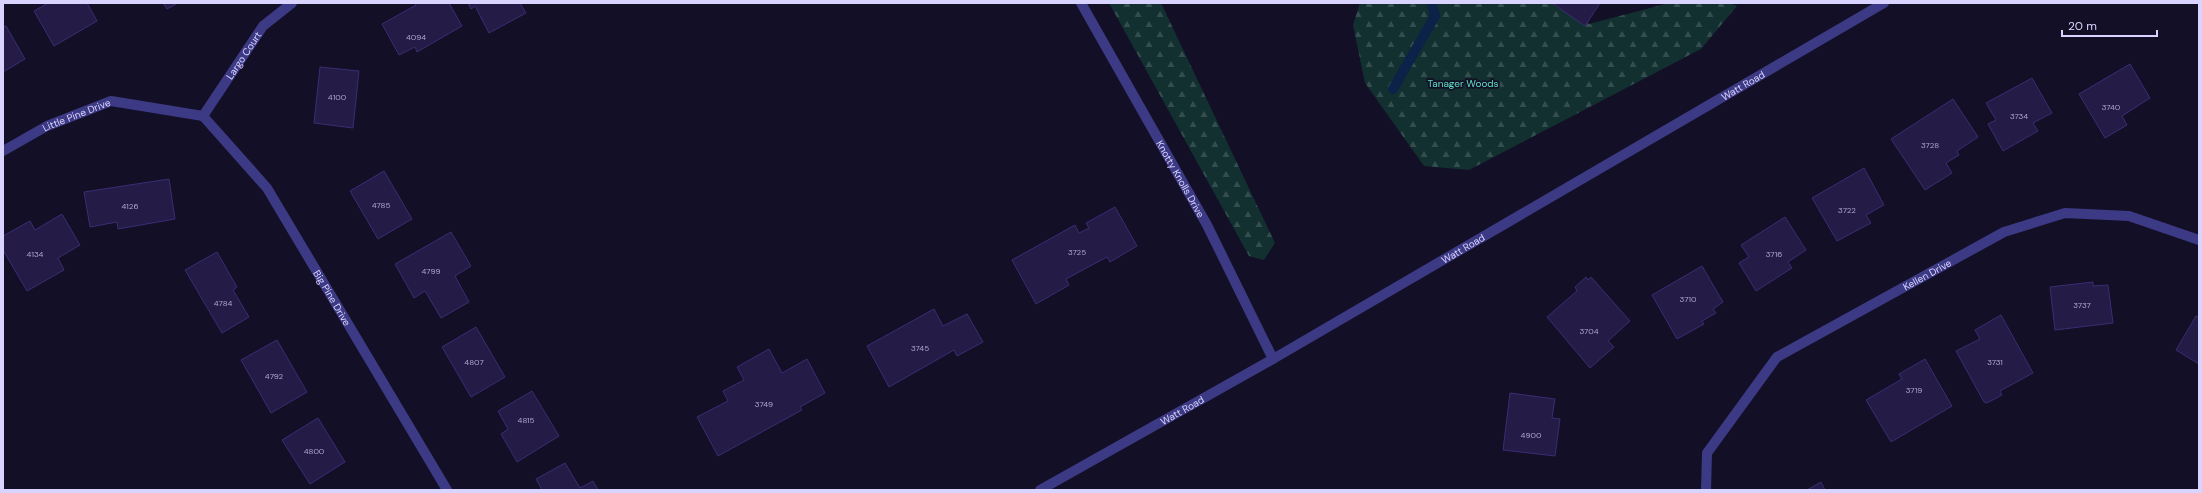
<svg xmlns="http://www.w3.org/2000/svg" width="2202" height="493" font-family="'DM Sans',sans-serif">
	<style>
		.forest { fill: url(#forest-firs) }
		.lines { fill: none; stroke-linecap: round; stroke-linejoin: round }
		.stream { stroke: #0c2248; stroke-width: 10 }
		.building { fill: #241b47; stroke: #3b2d73 }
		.minor { stroke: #3d3a85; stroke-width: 10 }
		.labels { text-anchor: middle; stroke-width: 3.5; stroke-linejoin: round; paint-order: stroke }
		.number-label { font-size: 8px; fill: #aca6d1 }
		.street-label { font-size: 10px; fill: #d9d4ff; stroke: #130f26 }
		.park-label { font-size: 10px; fill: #5fe0c0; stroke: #130f26 }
	</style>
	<defs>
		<pattern id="forest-firs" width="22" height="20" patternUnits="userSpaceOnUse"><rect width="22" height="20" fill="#12302f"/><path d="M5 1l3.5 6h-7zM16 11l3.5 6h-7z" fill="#344d4e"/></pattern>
	</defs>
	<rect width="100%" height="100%" fill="#130f26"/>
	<path class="forest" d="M1109,3H1161L1275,243L1264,260L1249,256Z
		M1360,3H1553L1555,6L1589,24L1669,3H1731L1737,6L1701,49L1469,170L1424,166L1365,83L1353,25Z"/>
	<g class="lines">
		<path class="stream" d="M1393,89L1435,16L1432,3"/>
	</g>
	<path class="building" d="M48,3H87L97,21L54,46L34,11Z
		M163,3H178L167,9Z
		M415,3H449L462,26L417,52L415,47L399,55L382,24L416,5Z
		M468,3H520L526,13L489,33L475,6L471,9Z
		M1552,3H1600L1585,26Z
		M6,26L25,59L3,72V27Z
		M2130,64L2150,98L2122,116L2127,125L2105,138L2079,94Z
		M320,67L359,71L353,128L314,123Z
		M2032,78L2052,113L2033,123L2038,131L2003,151L1988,124L1996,120L1986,103Z
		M1953,99L1978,137L1957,151L1959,155L1946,163L1952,173L1925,190L1891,139Z
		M1864,168L1884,205L1866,215L1871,223L1837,241L1812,198Z
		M384,171L412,219L378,239L350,191Z
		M169,179L175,219L118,229L117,222L90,227L84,192Z
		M1115,207L1137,246L1110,262L1107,257L1066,279L1069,285L1036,304L1012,260L1075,225L1079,233L1089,228L1086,223Z
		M62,214L80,245L58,258L64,270L27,291L3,250V236L30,221L35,230Z
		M1785,217L1806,250L1788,262L1792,268L1756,291L1739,263L1749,257L1741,245Z
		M451,232L471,266L455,276L469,302L441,318L425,291L414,298L395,264Z
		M217,252L237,287L233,290L249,317L222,333L185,270Z
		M1702,266L1723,302L1713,309L1716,313L1702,321L1704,324L1677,339L1652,295Z
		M1586,277L1588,280L1591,277L1630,321L1608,341L1614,347L1590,368L1547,317L1577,291L1575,287Z
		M2093,282V286L2108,285L2113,323L2055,330L2050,287Z
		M934,309L943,326L967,314L983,342L957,356L954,350L889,387L867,346Z
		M2001,315L2033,373L2000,391L2002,395L1987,403L1984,402L1956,351L1980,339L1975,330Z
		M2196,316L2199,317V364L2176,350Z
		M476,327L505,377L471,397L442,347Z
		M277,340L307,392L271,413L241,360Z
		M769,349L782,373L807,359L825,393L800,407L802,410L718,456L697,417L728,401L723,391L744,380L737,367Z
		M1925,359L1952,406L1891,442L1866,400L1902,379L1899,374Z
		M532,391L559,436L517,462L501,434L508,429L498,411Z
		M1510,393L1555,399L1552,418L1560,419L1555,456L1503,450Z
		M318,418L345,462L310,484L282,440Z
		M565,463L580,488L593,481L598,490H542L536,479Z
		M1821,482L1825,490H1807Z"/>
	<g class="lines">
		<g class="minor">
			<path id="s1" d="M1081,3L1207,225L1273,359"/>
			<path id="s2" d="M203,116L267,188L447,490"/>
			<path id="s3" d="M203,116L263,26L292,3"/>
			<path id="s4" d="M3,151L47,126L111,101L203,116"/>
			<path id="s5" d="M1040,490L1273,359L1884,3"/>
			<path id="s6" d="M1706,490L1707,453L1777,357L2004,232L2065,213L2129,216L2199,240"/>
		</g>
	</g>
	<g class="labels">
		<g class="number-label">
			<text x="416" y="40">4094</text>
			<text x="337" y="100">4100</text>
			<text x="2111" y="110">3740</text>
			<text x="2019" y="119">3734</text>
			<text x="1930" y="148">3728</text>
			<text x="381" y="208">4785</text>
			<text x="130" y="209">4126</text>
			<text x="1847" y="213">3722</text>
			<text x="1077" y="255">3725</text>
			<text x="35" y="257">4134</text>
			<text x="1774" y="257">3716</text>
			<text x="431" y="274">4799</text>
			<text x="1688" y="302">3710</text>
			<text x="223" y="306">4784</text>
			<text x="2082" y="308">3737</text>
			<text x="1589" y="334">3704</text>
			<text x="920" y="351">3745</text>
			<text x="474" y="365">4807</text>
			<text x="1995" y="365">3731</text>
			<text x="274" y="379">4792</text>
			<text x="1914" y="393">3719</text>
			<text x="764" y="407">3749</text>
			<text x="526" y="423">4815</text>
			<text x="1531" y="438">4900</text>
			<text x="314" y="454">4800</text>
		</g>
		<g class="street-label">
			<text dy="4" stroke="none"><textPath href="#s3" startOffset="73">Largo Court</textPath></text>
			<text dy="4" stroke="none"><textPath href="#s5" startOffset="811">Watt Road</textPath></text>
			<text dy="4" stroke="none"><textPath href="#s4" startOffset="82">Little Pine Drive</textPath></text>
			<text dy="4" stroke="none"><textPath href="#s1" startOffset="202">Knotty Knolls Drive</textPath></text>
			<text dy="4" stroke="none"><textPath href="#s5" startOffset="487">Watt Road</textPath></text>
			<text dy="4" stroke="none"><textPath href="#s6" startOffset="327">Kellen Drive</textPath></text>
			<text dy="4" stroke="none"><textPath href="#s2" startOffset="224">Big Pine Drive</textPath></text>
			<text dy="4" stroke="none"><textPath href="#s5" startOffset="163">Watt Road</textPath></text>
		</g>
		<g class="park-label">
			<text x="1463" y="87">Tanager Woods</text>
		</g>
	</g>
	<rect width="2202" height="493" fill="none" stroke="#d9d4ff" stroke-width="8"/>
	<path d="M2062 30v6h95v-6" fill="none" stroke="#d9d4ff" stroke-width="2"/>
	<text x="2068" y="30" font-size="12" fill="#d9d4ff" stroke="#130f26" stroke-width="3" paint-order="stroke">20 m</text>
</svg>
